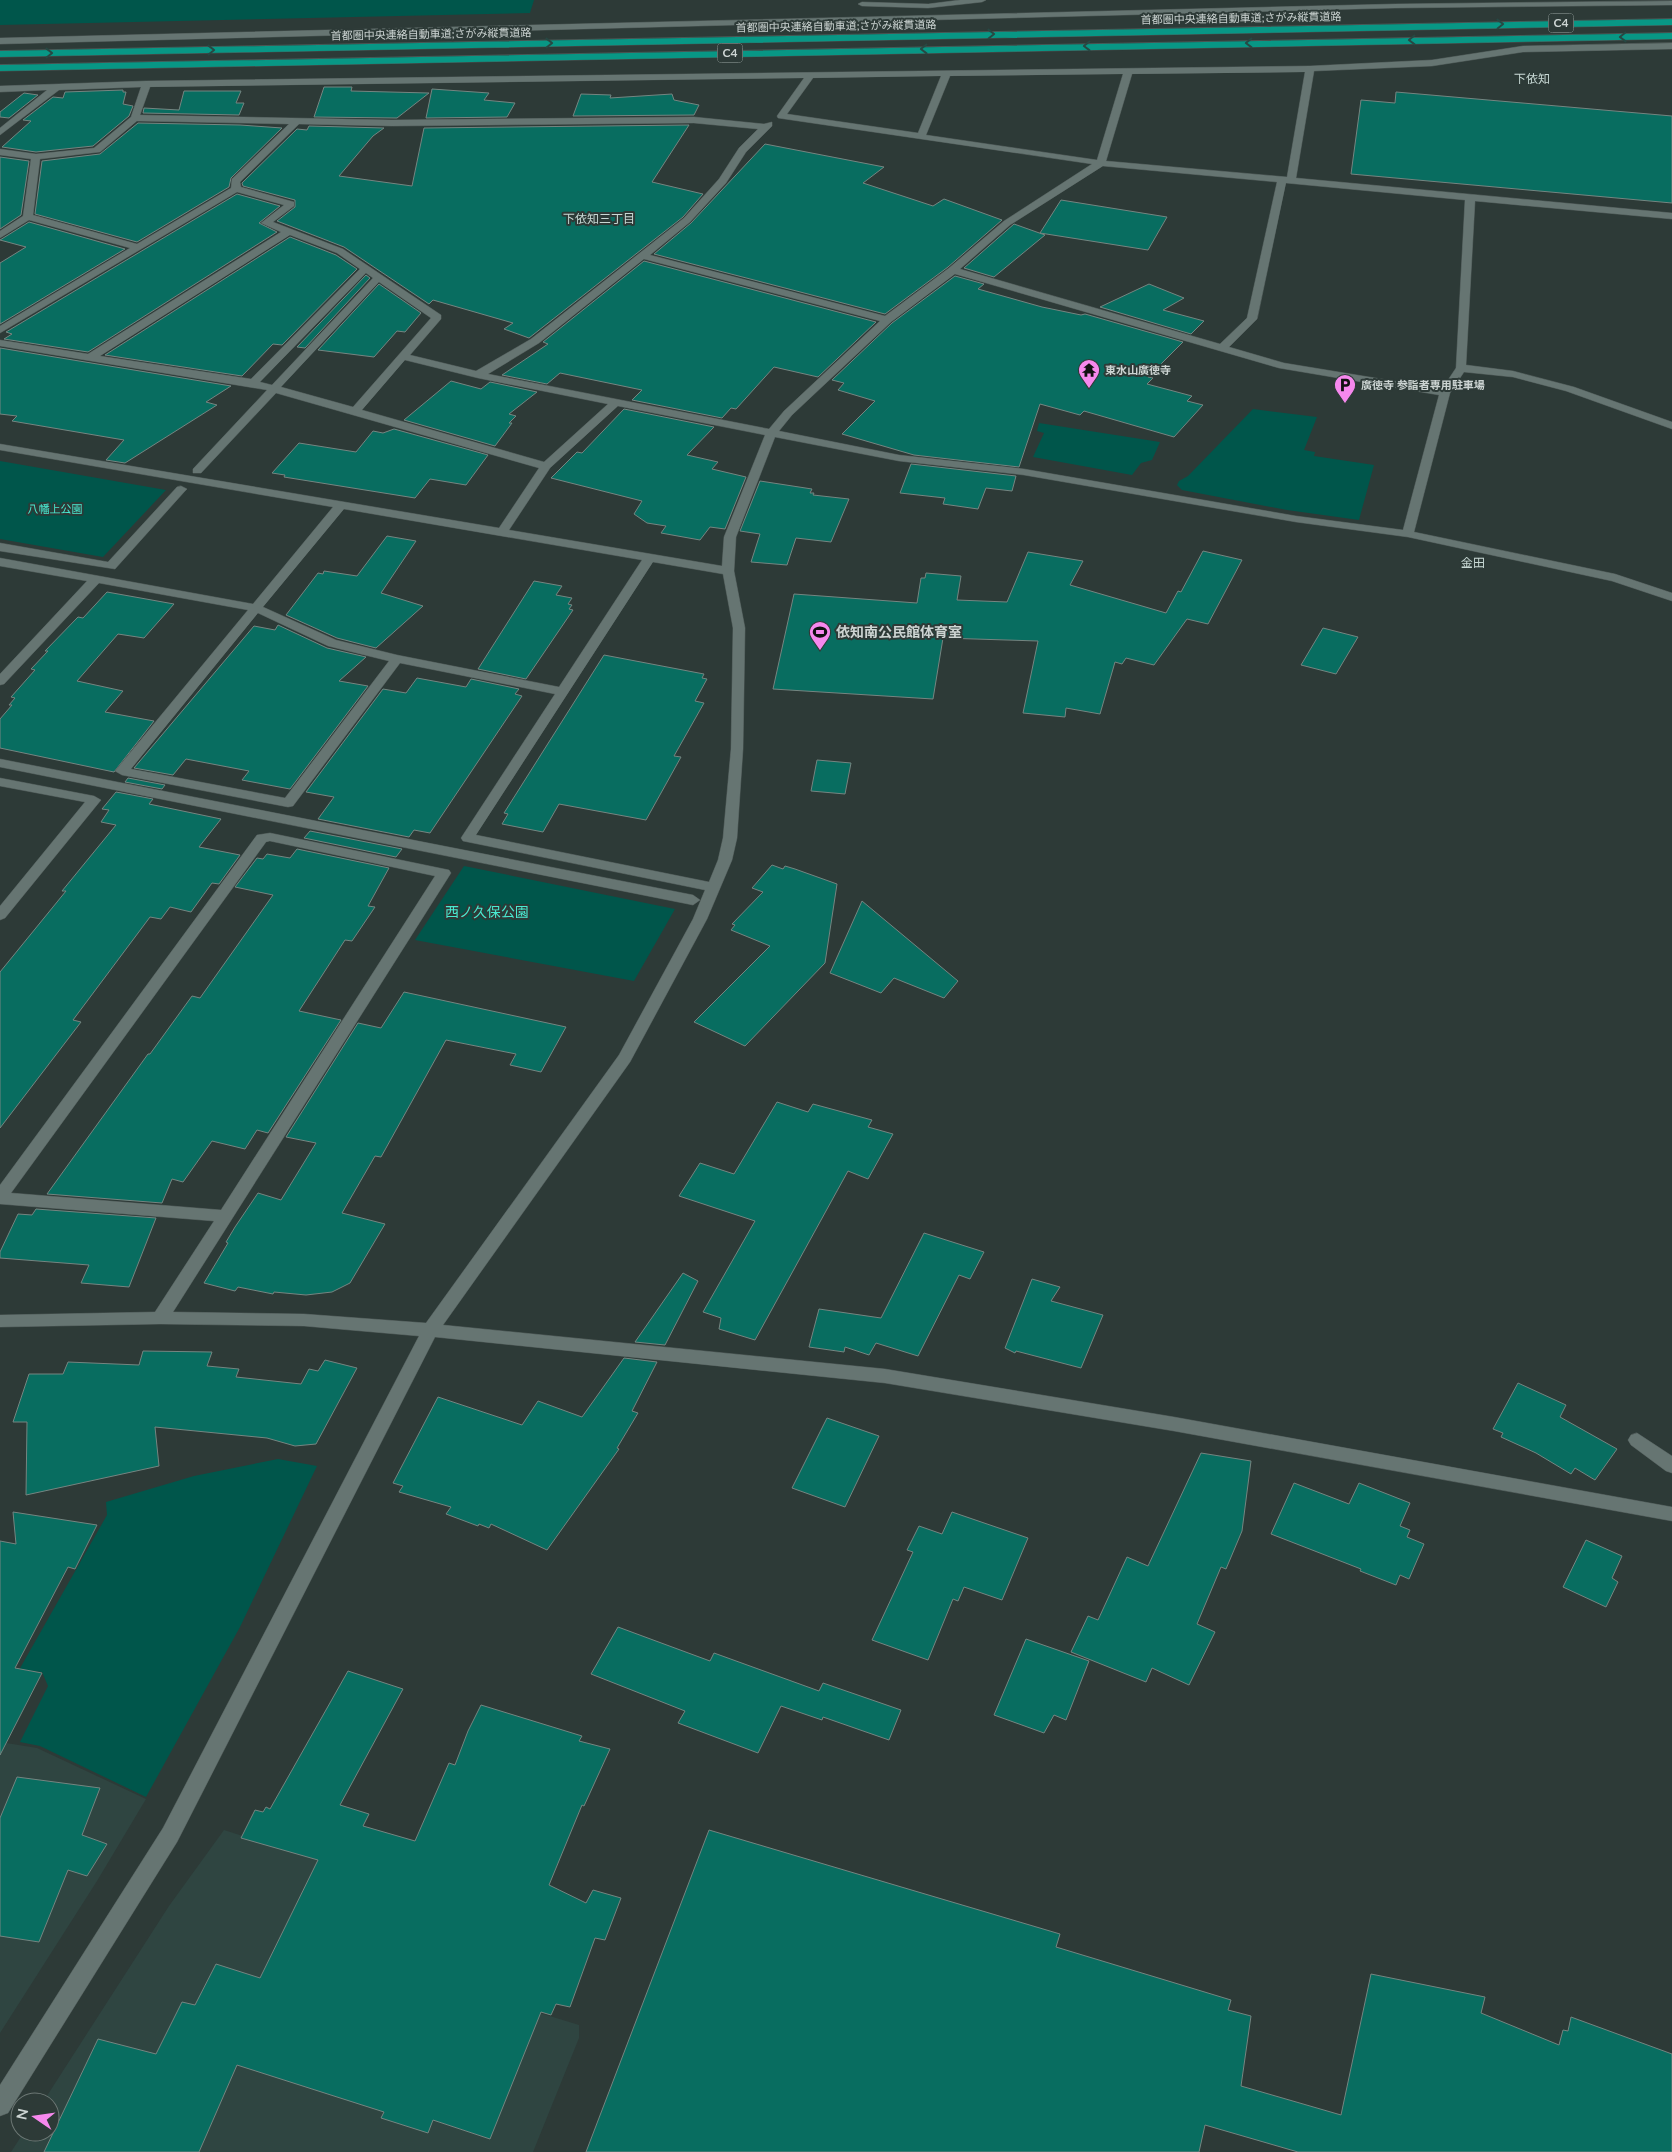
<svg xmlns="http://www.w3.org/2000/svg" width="1672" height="2152" font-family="Lato,'Noto Sans JP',sans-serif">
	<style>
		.built { fill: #2f4541 }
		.green { fill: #00564b }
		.building { fill: #086d60; stroke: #758581 }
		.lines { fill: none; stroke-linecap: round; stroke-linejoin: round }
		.minor-casing { stroke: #4c5755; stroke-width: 1 }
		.highway-casing { stroke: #4c5755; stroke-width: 1 }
		.minor { fill: #667572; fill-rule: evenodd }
		.highway { fill: #089785; fill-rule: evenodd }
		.oneway { stroke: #274843 }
		.labels { text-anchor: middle; stroke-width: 4; stroke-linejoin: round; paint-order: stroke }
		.far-street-label { font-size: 11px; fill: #ccd4d2; stroke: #2d3a37 }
		.far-poi-label { font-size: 11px; font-weight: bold; fill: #ccd4d2; stroke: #2d3a37; text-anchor: start }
		.far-park-label { font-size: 11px; fill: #49ead1; stroke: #2d3a37 }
		.shield { fill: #2d3a37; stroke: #9ca6a4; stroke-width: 1 }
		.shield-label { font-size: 12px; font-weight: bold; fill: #ccd4d2 }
		.far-neighbourhood-label { font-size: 12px; fill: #c7d8d4; stroke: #2d3a37 }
		.poi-label { font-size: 14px; font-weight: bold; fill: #ccd4d2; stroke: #2d3a37; text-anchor: start }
		.park-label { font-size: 14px; fill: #49ead1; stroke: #2d3a37 }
	</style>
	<rect width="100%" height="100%" fill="#2d3a37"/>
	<path class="built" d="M0,1742L37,1748L146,1799L97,1881L0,2033Z
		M224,1830L466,1907L432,1980L579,2025V2038L533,2152H11L24,2132H50V2102H43L169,1906Z"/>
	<path class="green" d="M0,0H534L530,13L0,25Z
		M1253,409L1317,417L1304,450L1315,452L1314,456L1374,465L1359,520L1287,510L1182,490L1177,485L1179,481L1188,476Z
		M1039,423L1160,442L1152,460L1141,463L1132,475L1033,457L1044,433L1037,431Z
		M0,461L166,490L103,557L0,539Z
		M464,866L675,909L634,981L415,940Z
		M278,1459L317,1466L240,1627L146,1797L40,1746L20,1742L48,1686L42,1672L19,1670L107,1515L106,1502L194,1476Z"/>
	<path class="building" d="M324,87H352L351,91L429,93L397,118L314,117Z
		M432,89L489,93L484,100L515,103L507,117L426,118Z
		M123,90V92H126L123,104L133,106L129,116L93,146L36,152L2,147L31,121L23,120L53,97L63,98L65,92Z
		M184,91H241L236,103H244L239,115L143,113L144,108L179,110Z
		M1396,92L1672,116V203L1351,174L1361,100L1395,103Z
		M24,93L38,95L9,118L0,117V112Z
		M581,94L611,95L610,98L672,94L674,100L699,105L694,115L573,116Z
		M138,123L240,125L282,128L231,178L229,187L137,242L35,214L42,161L100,154Z
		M689,125L652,182L703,194L683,217L529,338L504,329L513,323L433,300L429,304L344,247L277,221L295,207V200L243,186L242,183L297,129L307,130L309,126L384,128L373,136L339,176L412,186L424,128Z
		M765,144L884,167L863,183L933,206L944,199L1002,220L948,267L885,314L654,254L691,223Z
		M0,157L29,161L21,215L0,229Z
		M237,194L280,206L259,223L277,232L88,352L4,339L12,334L6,332Z
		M1061,200L1167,217L1148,250L1040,233Z
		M29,222L125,249L0,324V263L26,247L0,240Z
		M1014,224L1045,235L994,277L964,268Z
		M290,237L336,255L357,269L282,345L273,344L242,376L105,355Z
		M644,261L876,322L818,377L774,367L736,409L731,408L722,418L632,400L642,390L560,373L547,384L502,375L548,344L543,342Z
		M366,275L370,278L305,348L297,347Z
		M955,276L984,284L978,289L1042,307L1081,315L1085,314L1183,342L1148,377L1153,378L1147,384L1192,396L1187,401L1203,405L1174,437L1084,411L1080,415L1040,404L1019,467L914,455L842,434L875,401L838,390L844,383L832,380L892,323Z
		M379,284L421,313L405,332L397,331L374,357L318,350Z
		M1149,284L1184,298L1163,310L1204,321L1191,334L1100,307Z
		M0,348L231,386L206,402L217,405L125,463L106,460L124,440L12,421L17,416L0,414Z
		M451,381L481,389L490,382L537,392L509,414L516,416L509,423H512L495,446L404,420Z
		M624,409L714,427L687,455L718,462L712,469L746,477L725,529L710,527L700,540L661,533L666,526L647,523L634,514L642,501L551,478L577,452L582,453Z
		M394,429L488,455L466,485L430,479L415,498L284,477L285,475L272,473L299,443L356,452L373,431L383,433Z
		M911,464L1016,476L1012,491L986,488L978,509L943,504L945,498L900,493Z
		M760,481L812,489L810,493H814L813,495L849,499L831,542L796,538L787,565L751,562L760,534L740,531Z
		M387,536L416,541L381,593L423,606L376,648L337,638L286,615L318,573L323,574L324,571L357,576Z
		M1203,551L1242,560L1208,624L1187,619L1154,665L1126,658L1122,664L1115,662L1100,714L1066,708L1065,717L1023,713L1038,641L943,638L933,699L773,689L794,594L917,603L921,578H925L926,573L961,576L957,600L1007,602L1028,552L1083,561L1070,585L1166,613L1178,591L1181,592Z
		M534,581L562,586L556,595L572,598L568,604L572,605L569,609L573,610L526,679L478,669Z
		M107,592L174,604L144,638L118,634L77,681L123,691L105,712L154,721L114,772L0,748V719L12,705H9L15,698L11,697L35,670L31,669L48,651H45L78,617L83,618Z
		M278,625L327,648L366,657L339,681L368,686L290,789L242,780L249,771L186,759L173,775L134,768L254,626L275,630Z
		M1323,628L1358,637L1336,674L1301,665Z
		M604,655L704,674L702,678L707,679L695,701L704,703L674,756L681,757L646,820L559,804L543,832L502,824L508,814L504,813Z
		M417,678L466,687L471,679L519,689L515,694L522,696L430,833L414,830L409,837L318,819L334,797L306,792L383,689L406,693Z
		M817,760L851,763L845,794L811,791Z
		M128,778L165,785L162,789L125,782Z
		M116,792L153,799L149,804L221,819L199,847L240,855L219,884L212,883L191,912L170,907L161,919L150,917L73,1020L81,1022L0,1128V972L66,891H62L116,825L101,822L109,810L102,809Z
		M310,831L402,849L396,857L304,838Z
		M297,849L389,868L368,906L375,907L352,941L345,940L299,1011L341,1020L268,1133L257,1130L245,1149L212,1141L183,1182L172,1179L162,1203L47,1194L148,1054H150L192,996L200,998L273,895L235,887L257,858L263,859L267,854L290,858Z
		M772,865L783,869L785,866L795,869L837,884L825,963L745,1046L694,1022L770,946L731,930L735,925L732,924L763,892L752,888Z
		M862,901L958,981L944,998L894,978L881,993L830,973Z
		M404,992L566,1027L541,1072L510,1065L516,1054L446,1040L381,1157L375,1156L342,1213L385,1224L350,1283L332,1292L306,1295L274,1292L273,1294L238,1287L235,1291L204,1283L228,1243L226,1242L235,1227L258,1193L281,1200L316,1143L286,1137L358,1023L381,1028Z
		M777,1102L808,1112L813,1104L872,1120L868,1127L893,1134L868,1179L848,1171L755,1340L719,1329L721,1318L703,1312L755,1221L679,1196L700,1163L734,1174Z
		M36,1209L156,1218L129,1287L81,1283L89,1265L0,1258V1252L18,1214L32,1215Z
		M924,1233L984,1252L970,1279L959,1275L918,1356L876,1343L869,1355L845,1347L844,1352L809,1347L819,1309L881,1318Z
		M683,1273L698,1281L665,1345L635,1342Z
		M1032,1279L1060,1287L1051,1301L1103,1315L1081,1368L1016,1351L1015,1353L1005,1348Z
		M143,1351L212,1352L207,1366L239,1369L236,1377L301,1384L309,1369L318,1371L325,1360L357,1368L316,1444L295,1446L267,1438L155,1427L159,1466L26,1495L27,1422H13L29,1374H63L68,1362L139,1365Z
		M624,1358L657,1362L632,1411L638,1413L617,1448L619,1449L547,1550L491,1524L489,1528L479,1524L478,1526L446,1514L451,1507L399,1492L403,1486L393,1483L438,1397L522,1425L538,1401L582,1417Z
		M1518,1383L1566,1405L1560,1417L1617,1449L1595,1480L1575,1468L1571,1474L1536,1453L1501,1437L1503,1433L1493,1429Z
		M827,1418L879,1436L845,1507L792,1488Z
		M1201,1453L1251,1461L1242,1531L1226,1569L1221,1567L1197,1624L1215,1632L1189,1685L1152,1668L1146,1682L1071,1652L1088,1616L1098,1620L1127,1557L1148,1566Z
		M1294,1483L1349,1504L1359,1483L1410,1503L1400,1526L1410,1530L1407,1537L1424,1544L1409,1579L1400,1575L1396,1585L1360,1571L1361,1569L1271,1534Z
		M13,1512L97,1525L75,1569L68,1567L15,1668L42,1673L0,1755V1541L16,1544Z
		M952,1512L1028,1538L1002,1600L964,1587L958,1601L953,1599L928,1660L872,1640L913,1552L907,1550L919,1526L942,1534Z
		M1586,1540L1622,1556L1612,1578L1618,1582L1606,1607L1563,1587Z
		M618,1627L710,1661L714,1653L819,1691L823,1683L901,1710L889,1740L823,1717L822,1720L781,1706L758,1753L678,1723L685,1711L591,1674Z
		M1026,1639L1089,1661L1066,1720L1054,1715L1044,1733L994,1715Z
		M348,1671L403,1689L340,1805L369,1814L363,1826L415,1841L449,1763L455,1765L468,1731L481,1705L582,1736L579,1741L610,1749L584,1806L582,1805L549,1885L586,1903L593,1890L621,1898L605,1940L595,1938L570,2007L556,2004L551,2015L541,2012L490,2139L433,2120L428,2133L381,2118L384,2112L237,2065L199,2152H44L98,2039L156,2054L182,2002L195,2005L216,1964L260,1978L318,1860L241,1838L255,1810L263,1812L266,1807L270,1809Z
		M17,1777L100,1788L82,1835L107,1844L87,1876L68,1870L39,1942L0,1936V1818Z
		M709,1830L1060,1934L1056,1947L1231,2000L1228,2010L1251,2016L1241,2086L1341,2115L1371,1974L1485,1997L1481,2013L1559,2045L1563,2030L1568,2031L1571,2017L1672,2054V2152H1298L1205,2125L1199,2152H586Z"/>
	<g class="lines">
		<g class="minor-casing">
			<path id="minor" d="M960,0H986L982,2L928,8L862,6L858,4L862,2L928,4Z
				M1672,1V5L1395,8L0,44V38L1395,4Z
				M1672,43V49L1523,52L1432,66L1314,71L1296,178L1672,213V219L1475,201L1466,365L1513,371L1574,387L1672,422V429L1566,391L1513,377L1464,372L1450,393L1414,532L1615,574L1672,593V601L1612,581L1408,537L1296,522L1024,475L899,461L775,437L736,537L734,571L745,628L743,749L737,838L732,860L707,919L630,1062L443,1325L885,1369L1174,1417L1672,1507V1521L1174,1431L885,1383L435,1337L177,1842L8,2113L0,2116V2085L163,1828L419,1336L304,1326L160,1324L0,1327V1315L155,1312L214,1221L0,1204V1185L257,835L270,833L449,870L451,873L173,1312L304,1314L426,1323L619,1055L693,919L705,890L463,841L461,838L555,694L400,663L293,806L288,807L122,775L115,771L248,610L99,583L4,684L0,685V674L87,581L0,566V558L253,604L333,507L0,450V444L499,528L539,468L276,393L201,473H193V469L267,390L0,346V340L88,354L281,232L261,223L284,205L237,192L0,333V326L130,248L29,220L0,238V231L23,216L31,159L0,155V149L36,154L94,148L131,117L141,87L59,90L0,135V128L47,90L0,92V86L146,81L1310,66L1432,60L1523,46ZM1305,72L1287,177L1106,161L1132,74ZM1123,74L1097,160L926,135L950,76ZM941,76L918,133L787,114L813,78ZM804,78L777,116L778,118L1092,164L1004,221L949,268L885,316L650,255L690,222L726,183L746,152L772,126V122L764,124L694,117L392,120L140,115L150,87ZM137,121L289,124L232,179L231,188L137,244L33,215L40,159L100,152ZM694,123L758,129L739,148L719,179L684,218L531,339L476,371L410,355L441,319V315L343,249L273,222L294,206V202L241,187L240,182L299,124L392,126ZM1103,166L1277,182L1247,318L1220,344L960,269L1010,225ZM1286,183L1465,200L1456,368L1442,389L1284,363L1229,347L1257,319ZM290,235L337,253L360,269L251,379L100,356ZM644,259L880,321L784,411L769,429L488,374L539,343ZM366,273L373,278L272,385L260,382ZM955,274L1279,368L1439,395L1403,530L1296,516L1024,469L899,455L779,431L792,415L891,322ZM379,282L431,318L353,407L281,387ZM405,360L478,378L608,404L544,462L362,410ZM618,406L765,435L724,537L722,566L509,530L550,468ZM344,509L642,560L559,687L397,655L336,640L263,607ZM653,562L723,574L733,628L731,749L723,838L718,860L709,882L476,835ZM258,613L328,646L389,661L285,798L131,769ZM270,841L435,876L221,1210L11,1193L266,842Z
				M181,486L187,489L185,491L115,569L0,551V543L108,562L177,487Z
				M0,759L693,895L700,900L693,905L0,767Z
				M0,778L94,796L101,800L5,918L0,920V906L85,802L0,786Z
				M1637,1433L1672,1456V1473L1666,1471L1631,1445L1628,1440L1631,1435Z"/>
		</g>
		<g class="highway-casing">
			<path id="highway" d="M1672,19V25L0,57V51Z
				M1672,33V39L0,71V65Z"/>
		</g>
		<use href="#minor" class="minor"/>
		<use href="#highway" class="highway"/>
	</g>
	<defs><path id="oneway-chevron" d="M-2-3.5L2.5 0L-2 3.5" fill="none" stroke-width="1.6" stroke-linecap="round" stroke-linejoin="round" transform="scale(1.25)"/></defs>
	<g class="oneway">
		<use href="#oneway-chevron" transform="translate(1500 24) rotate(-1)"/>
		<use href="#oneway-chevron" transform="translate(991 34) rotate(-1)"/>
		<use href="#oneway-chevron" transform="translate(1623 37) rotate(179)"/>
		<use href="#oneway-chevron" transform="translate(1412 40) rotate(179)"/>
		<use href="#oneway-chevron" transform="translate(549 43) rotate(-1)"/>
		<use href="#oneway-chevron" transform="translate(1249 43) rotate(179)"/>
		<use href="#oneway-chevron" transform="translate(1087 46) rotate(179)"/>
		<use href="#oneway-chevron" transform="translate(924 49) rotate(179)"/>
		<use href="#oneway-chevron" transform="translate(211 50) rotate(-1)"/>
		<use href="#oneway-chevron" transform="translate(49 53) rotate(-1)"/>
	</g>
	<defs>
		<g id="temple-pin" transform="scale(1.125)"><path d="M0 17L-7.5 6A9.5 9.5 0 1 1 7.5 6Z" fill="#f688ed" stroke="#2d3a37"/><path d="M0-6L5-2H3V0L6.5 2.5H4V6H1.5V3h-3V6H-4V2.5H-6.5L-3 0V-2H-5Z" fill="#111"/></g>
		<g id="parking-pin" transform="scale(1.125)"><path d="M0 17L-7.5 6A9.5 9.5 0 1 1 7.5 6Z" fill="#f688ed" stroke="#2d3a37"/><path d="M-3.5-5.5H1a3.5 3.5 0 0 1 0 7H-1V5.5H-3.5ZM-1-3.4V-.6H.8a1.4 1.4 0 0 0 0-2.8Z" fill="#111"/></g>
		<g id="stadium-pin" transform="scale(1.125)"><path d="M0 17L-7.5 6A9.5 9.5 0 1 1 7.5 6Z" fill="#f688ed" stroke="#2d3a37"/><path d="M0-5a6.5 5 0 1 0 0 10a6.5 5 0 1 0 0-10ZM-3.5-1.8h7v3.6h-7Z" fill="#111"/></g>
	</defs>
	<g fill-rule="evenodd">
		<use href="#temple-pin" x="1089" y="370"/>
		<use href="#parking-pin" x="1345" y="385"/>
		<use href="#stadium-pin" x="820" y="632"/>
	</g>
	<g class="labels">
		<g class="far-street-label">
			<text transform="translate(1241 18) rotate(-1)" y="4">首都圏中央連絡自動車道;さがみ縦貫道路</text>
			<text transform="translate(836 26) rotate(-1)" y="4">首都圏中央連絡自動車道;さがみ縦貫道路</text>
			<text transform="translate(431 34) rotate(-1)" y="4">首都圏中央連絡自動車道;さがみ縦貫道路</text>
		</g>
		<g class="far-poi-label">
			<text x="1105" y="374">東水山廣徳寺</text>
			<text x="1361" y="389">廣徳寺 参詣者専用駐車場</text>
		</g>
		<g class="far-park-label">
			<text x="55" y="513">八幡上公園</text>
		</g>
		<g class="shield">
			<rect x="1548.5" y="13.5" width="25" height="19" rx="4"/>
			<rect x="717.5" y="43.5" width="25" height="19" rx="4"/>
		</g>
		<g class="shield-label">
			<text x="1561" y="27">C4</text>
			<text x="730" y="57">C4</text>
		</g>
		<g class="far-neighbourhood-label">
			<text x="1532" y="83">下依知</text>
			<text x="599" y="223">下依知三丁目</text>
			<text x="1473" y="567">金田</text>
		</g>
		<g class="poi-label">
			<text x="836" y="637">依知南公民館体育室</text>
		</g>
		<g class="park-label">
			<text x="487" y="917">西ノ久保公園</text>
		</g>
	</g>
	<g transform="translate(35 2117) rotate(283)"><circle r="24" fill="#2d3a37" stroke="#6d7875"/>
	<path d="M0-4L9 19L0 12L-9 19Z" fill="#f688ed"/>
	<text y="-8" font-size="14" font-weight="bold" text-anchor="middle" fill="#ccd4d2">N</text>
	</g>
</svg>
